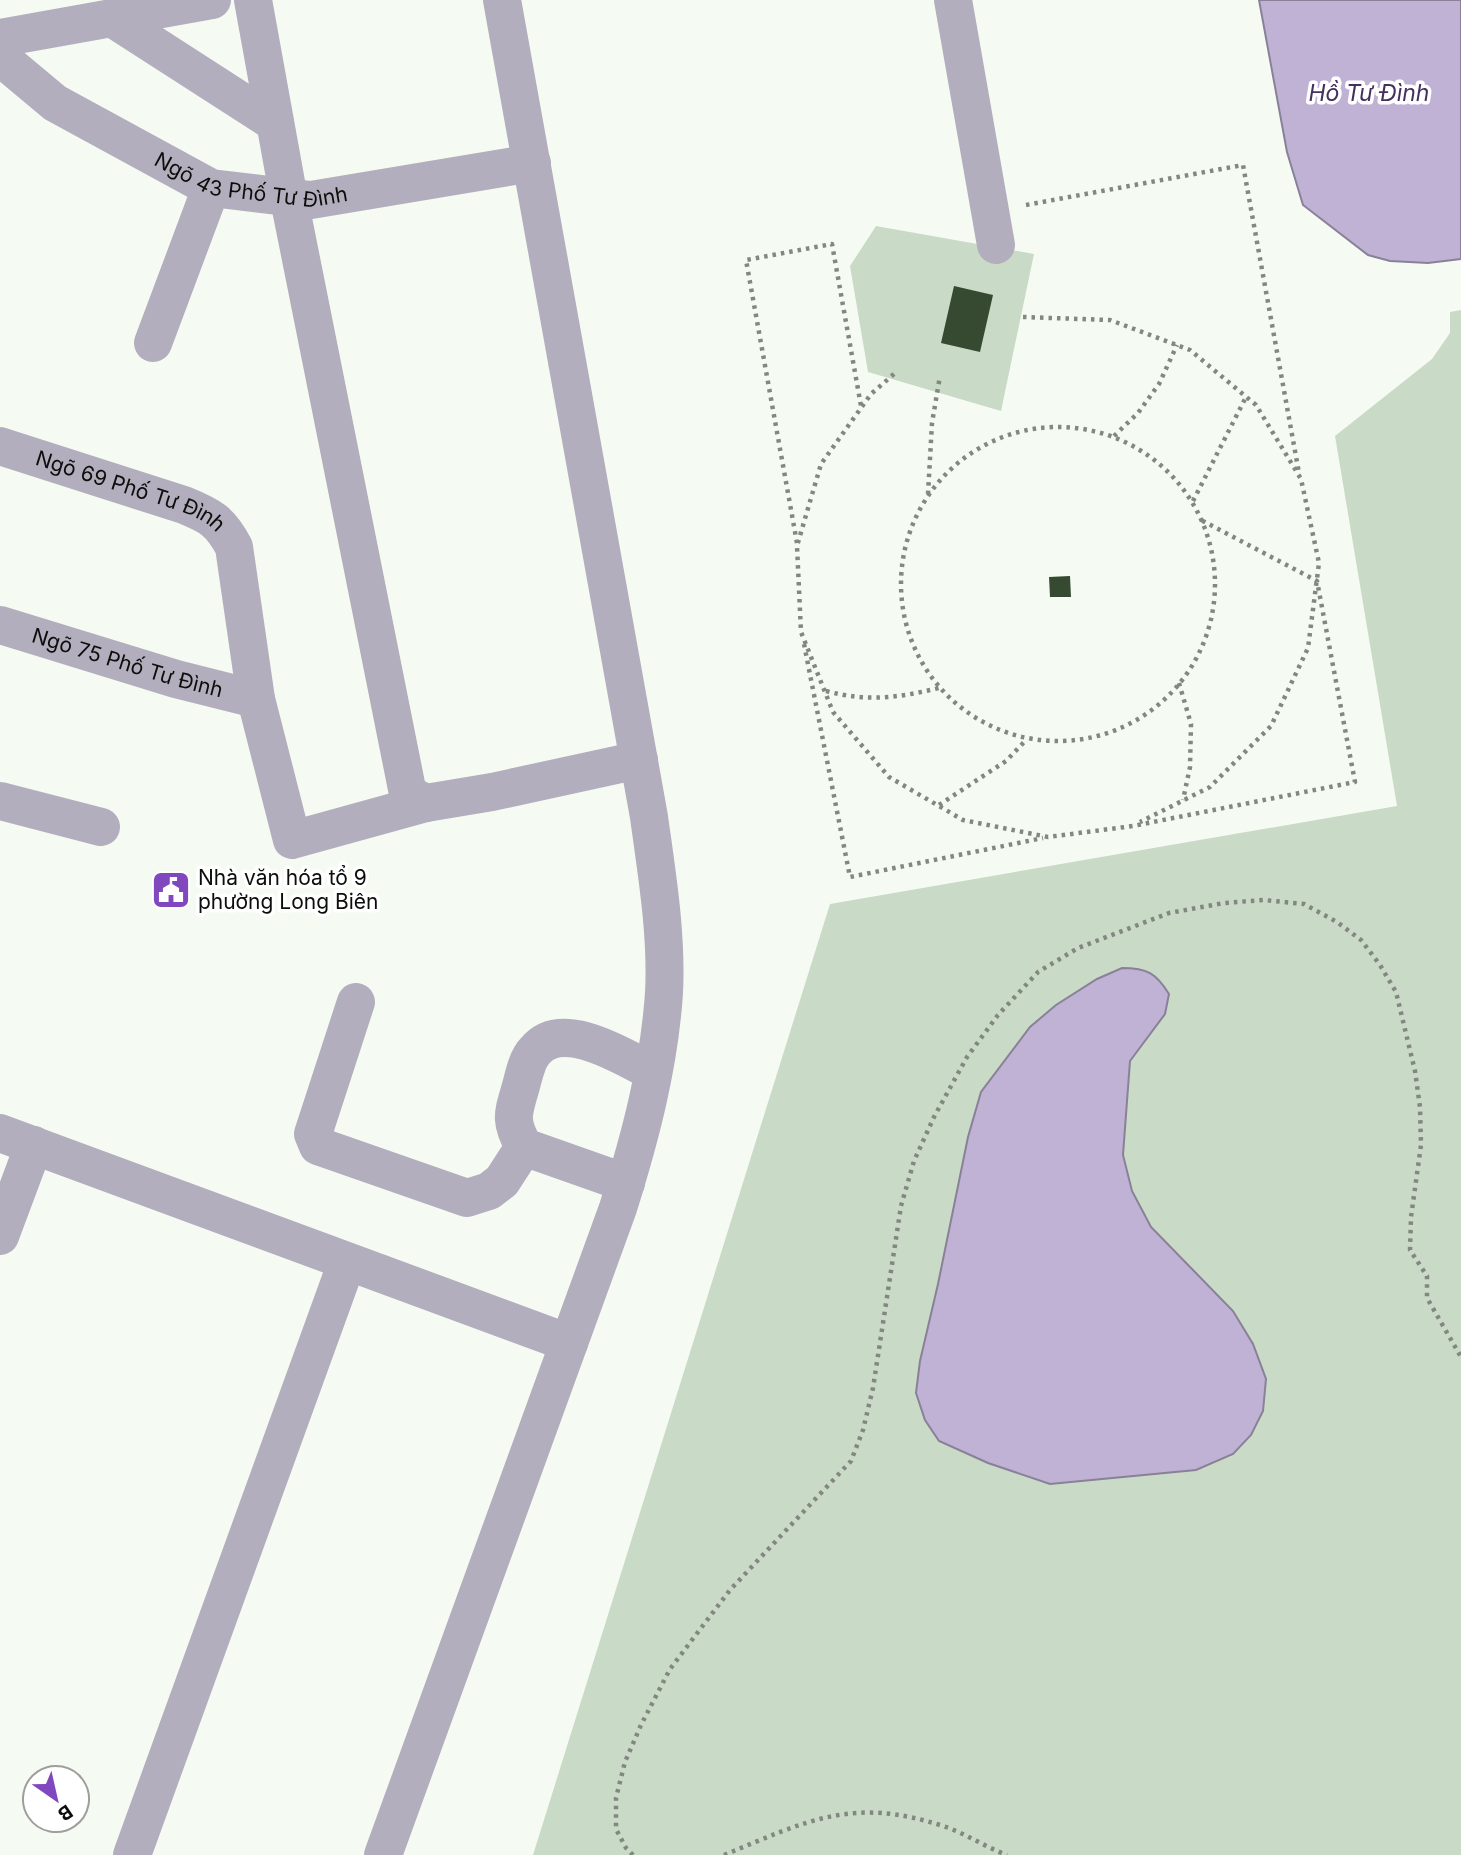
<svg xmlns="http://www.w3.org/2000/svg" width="1461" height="1855" font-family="Inter,sans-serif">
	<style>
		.green { fill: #c9dac6 }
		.water { fill: #bfb2d4; stroke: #898198; stroke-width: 2 }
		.building { fill: #354a30 }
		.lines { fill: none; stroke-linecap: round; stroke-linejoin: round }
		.path { stroke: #838782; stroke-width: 4.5; stroke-dasharray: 3.5 5; stroke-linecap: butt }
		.minor { stroke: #b3aebd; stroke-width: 38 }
		.labels { text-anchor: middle; stroke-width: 7; stroke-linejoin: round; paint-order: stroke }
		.street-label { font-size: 21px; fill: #0c0e0b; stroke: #fff }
		.poi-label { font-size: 21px; fill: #0c0e0b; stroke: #fff; text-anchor: start }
		.water-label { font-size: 23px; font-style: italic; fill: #44305e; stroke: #fff }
	</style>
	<rect width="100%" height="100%" fill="#f5fbf3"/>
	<path class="green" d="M876,226L1034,254L1001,411L868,372L850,266Z
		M1461,310V1855H533L830,904L1397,806L1335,436L1432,359L1450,333V312Z"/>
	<path class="water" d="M1259,0H1461V259L1428,263L1390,261L1368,255L1303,205L1287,152Z
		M1122,968C1147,968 1156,973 1169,994L1165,1014L1130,1061L1123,1155L1132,1191L1151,1227L1233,1311L1253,1344L1266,1379L1263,1411L1251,1435L1233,1454L1196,1470L1050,1484L988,1463L939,1441L925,1420L916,1393L920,1361L938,1284L968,1137L981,1092L1030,1027L1056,1005L1097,979Z"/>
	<path class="building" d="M954,286L993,295L980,352L941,343Z
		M1070,576L1071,597H1050L1049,577Z"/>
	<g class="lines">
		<path class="path" d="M1026,205L1243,165L1299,473
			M1023,317L1110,320L1190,350L1256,405L1301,479L1319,563L1308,648L1271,726L1210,787L1140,822
			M894,374L871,394L821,464L797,546L801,632L833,712L889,777L963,820L1048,837L1133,826L1355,782L1317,581L1201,520
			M901 584a157 157 0 1 1 314 0a157 157 0 1 1-314 0Z
			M1114,436L1138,413L1159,384L1177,345
			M928,494L932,423L940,376
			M1193,501L1246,397
			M797,543L746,260L832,244L861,406
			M804,644L850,877L1043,838
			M1179,683L1191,724L1190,767L1183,800
			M826,691C867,702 897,698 939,688
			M939,805L1006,761L1027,739
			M633,1855L626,1848L616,1829V1798L625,1762L641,1725L670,1669L730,1590L851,1461L863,1430L873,1388L901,1206L914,1161L934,1117L967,1057L998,1015L1038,972L1078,948L1169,913L1224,903L1264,900L1304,904L1337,922L1361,940L1380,965L1396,992L1415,1071L1420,1107L1421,1145L1411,1217L1410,1250L1427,1276V1298L1461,1357
			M724,1855C807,1821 852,1796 943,1826C965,1833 985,1847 1007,1855"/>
		<g class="minor">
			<path d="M253,0L289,199L408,794L426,803L492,792L639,760"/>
			<path d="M953,0L996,245"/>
			<path d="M112,18L275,123"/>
			<path d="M0,38L212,0"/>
			<path id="s1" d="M0,57L55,103L211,188L311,200L532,163"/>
			<path d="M153,343L211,188"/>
			<path id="s2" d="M0,446L184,505C211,516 220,521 234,547L256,699L292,840L426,803"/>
			<path id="s3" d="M0,625L176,679L256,699"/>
			<path d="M0,801L101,827"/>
			<path d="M356,1002L313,1134L318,1146L467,1198L489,1191L502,1181L524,1147"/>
			<path d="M0,1133L569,1343"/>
			<path d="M626,1183L524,1147C509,1120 513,1114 521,1086C524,1075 527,1059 535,1051C562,1017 625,1058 653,1072"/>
			<path d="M0,1236L34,1145"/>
			<path d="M132,1855L347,1262"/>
			<path d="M383,1855L618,1208C640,1138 659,1067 664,993C667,935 657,875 649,817L502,0"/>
		</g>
	</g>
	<defs>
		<g id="civic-square" transform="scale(2.0125)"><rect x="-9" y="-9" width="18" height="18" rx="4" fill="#8047be" stroke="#fff"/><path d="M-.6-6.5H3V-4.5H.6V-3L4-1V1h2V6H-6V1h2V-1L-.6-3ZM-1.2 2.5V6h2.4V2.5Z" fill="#fff"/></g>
	</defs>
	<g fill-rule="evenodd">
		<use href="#civic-square" x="171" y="890"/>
	</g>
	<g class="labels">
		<g class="street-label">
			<text dy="7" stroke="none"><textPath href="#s1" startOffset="287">Ngõ 43 Phố Tư Đình</textPath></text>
			<text dy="7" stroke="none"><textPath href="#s2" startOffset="138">Ngõ 69 Phố Tư Đình</textPath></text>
			<text dy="7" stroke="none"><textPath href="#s3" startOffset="133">Ngõ 75 Phố Tư Đình</textPath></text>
		</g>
		<g class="poi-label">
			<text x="198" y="885">Nhà văn hóa tổ 9<tspan x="198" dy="24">phường Long Biên</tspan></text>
		</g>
		<g class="water-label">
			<text x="1369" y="101">Hồ Tư Đình</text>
		</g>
	</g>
	<g transform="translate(56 1799) rotate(146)"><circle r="33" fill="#ffffff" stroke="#9e9f9d" stroke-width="2"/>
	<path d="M0-5L12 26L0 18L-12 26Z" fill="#8047be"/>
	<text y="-10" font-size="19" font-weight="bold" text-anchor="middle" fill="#0c0e0b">B</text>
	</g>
</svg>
